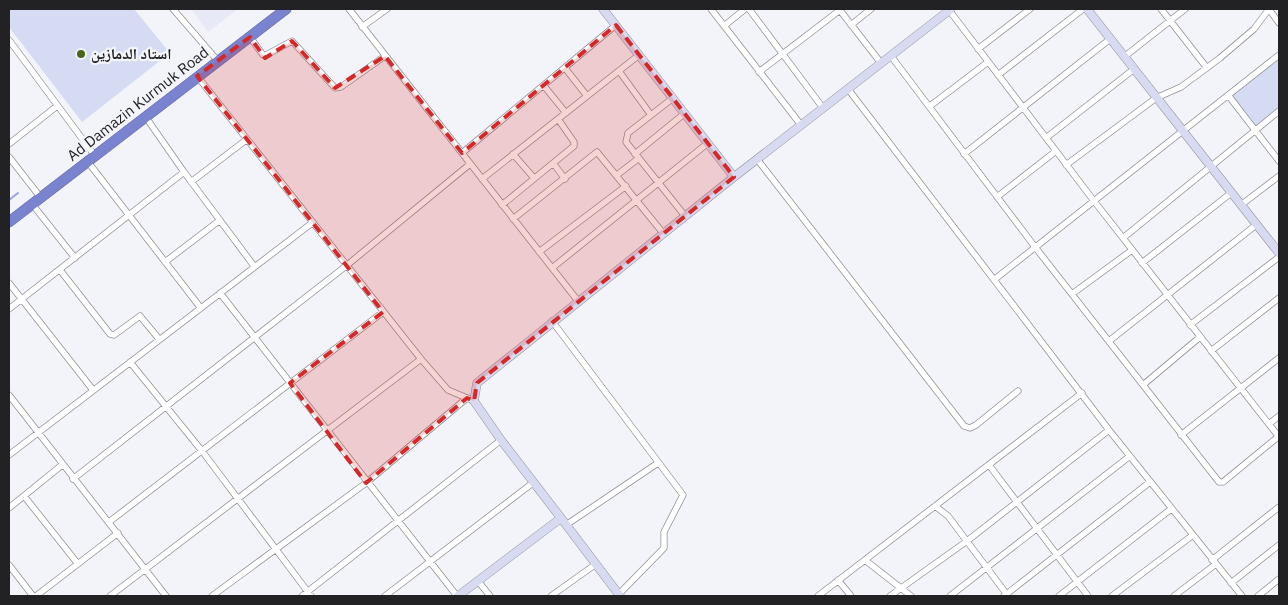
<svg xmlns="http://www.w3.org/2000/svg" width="1288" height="605" font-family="'IBM Plex Sans','Noto Naskh Arabic',sans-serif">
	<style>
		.built { fill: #e7e9f6 }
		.green { fill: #d6dbf4 }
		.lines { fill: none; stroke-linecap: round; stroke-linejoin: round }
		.stream { stroke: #98a1e6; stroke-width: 2 }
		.street-casing { stroke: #8f9095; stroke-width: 7 }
		.secondary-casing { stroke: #8f9095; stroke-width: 9 }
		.highway-casing { stroke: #5b6194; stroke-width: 11 }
		.street { stroke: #fff; stroke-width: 5.5 }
		.secondary { stroke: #d7daf1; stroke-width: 8 }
		.highway { stroke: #7a83d0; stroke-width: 10 }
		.marked { fill: #d62828; fill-opacity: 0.2; stroke: #d62828; stroke-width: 4; stroke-dasharray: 10 6; stroke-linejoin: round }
		.poi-dot { fill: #496518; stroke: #f3f4f9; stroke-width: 2 }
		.labels { text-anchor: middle; stroke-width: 4.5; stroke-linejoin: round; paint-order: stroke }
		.poi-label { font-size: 15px; font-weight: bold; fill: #222225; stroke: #f3f4f9; text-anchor: start }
		.street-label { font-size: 15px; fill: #222225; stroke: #f3f4f9 }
	</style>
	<rect width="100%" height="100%" fill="#f3f4f9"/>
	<path class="built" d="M191,9H238L208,32Z"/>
	<path class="green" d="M9,9H134L170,53L82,122L9,27Z
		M1279,58V108L1256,126L1232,96Z"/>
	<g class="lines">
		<path class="stream" d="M9,200L18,193"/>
		<g class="street-casing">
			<path id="street" d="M173,9L218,61
				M349,9L578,301
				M711,9L801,125
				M749,9L823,108
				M839,9L881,63
				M1161,9L1207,68
				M1269,9L1279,23
				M949,10L1094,201L1279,437
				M851,25L871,9
				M724,26L745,9
				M362,27L387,9
				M250,37L263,55H266L292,41L335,88L341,87L385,56
				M9,40L95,156
				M978,49L1030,9
				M891,56L1035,247L1219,482H1223L1279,436
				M1124,57L1185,9
				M565,68L587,96
				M619,71L651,115
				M759,72L840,10
				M998,75L1083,9
				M197,76L421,359L448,390L474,401
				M544,86L566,113
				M848,89L1109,430L1242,596
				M1228,95L1279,161
				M673,98L628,133L626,142L685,216
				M930,106L988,62
				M145,116L184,172L254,266
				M1046,138L1134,69
				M9,144L57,106
				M462,153L616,25
				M513,154L534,178
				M635,154L685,113
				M964,154L1110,39
				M9,157L41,198
				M757,159L964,426L970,428L976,425L1018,391
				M88,162L200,307
				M553,163L565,179
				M1066,165L1156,98L1181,87L1220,58L1254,29L1269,9
				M617,175L639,158
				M482,179L639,55
				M191,182L246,140
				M997,197L1056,151
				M32,204L75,258
				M502,205L574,146V142L558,119
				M1241,205L1279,176
				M513,219L597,152L663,233
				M1123,238L1279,111
				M539,252L626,186
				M165,262L220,220
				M1142,263L1231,193
				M552,268L708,143
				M60,270L110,334L114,335L140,316L159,339
				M995,279L1279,55
				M9,283L93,390
				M220,293L457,596
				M1072,294L1132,250
				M9,309L184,172
				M552,321L683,495L664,532V548L619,594
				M1190,325L1279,257
				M1109,341L1256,225
				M1211,351L1279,298
				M130,362L202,451L311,596
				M1143,385L1200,337
				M9,395L166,596
				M1269,424L1279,416
				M1181,435L1279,358
				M9,455L312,223
				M989,465L1088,596
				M73,479L346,266L470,164
				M24,496L78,564
				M935,506L948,516L1008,596
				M9,508L62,465
				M109,522L383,312
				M566,525L658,463
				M865,560L911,596
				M1212,560L1279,507
				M9,565L33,596
				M838,580L851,596
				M478,581L490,596
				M1231,583L1279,545
				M36,596L118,533
				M110,596L421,359
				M212,596L366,483L467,398
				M302,596L501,440
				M385,596L534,482
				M551,596L596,564
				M818,596L1082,393
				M890,596L967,541L1109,430
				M950,596L1130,456
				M1004,596L1150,482
				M1059,596L1171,509
				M1112,596L1193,535
				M1174,596L1216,564
				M1258,596L1279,579"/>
		</g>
		<g class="secondary-casing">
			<path id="secondary" d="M603,9L734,177
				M1087,9L1279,253
				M561,518L501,440L474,401L477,383L734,177L951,9
				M458,596L561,518L620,596"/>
		</g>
		<g class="highway-casing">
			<path id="highway" d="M9,222L286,9"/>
		</g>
		<use href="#street" class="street"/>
		<use href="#secondary" class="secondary"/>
		<use href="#highway" class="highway"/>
	</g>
	<path class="marked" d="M616,25L734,177L477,383L474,401L467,398L366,483L290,383L383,312L197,76L250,37L265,58L292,41L335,88L385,56L462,153Z"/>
	<circle class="poi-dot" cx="81" cy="54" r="5"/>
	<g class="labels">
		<g class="poi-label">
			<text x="91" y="59">استاد الدمازين</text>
		</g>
		<g class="street-label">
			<text transform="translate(138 104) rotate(-38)" y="5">Ad Damazin Kurmuk Road</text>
		</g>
	</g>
	<rect width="1288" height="605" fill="none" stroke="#222225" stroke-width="20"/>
</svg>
